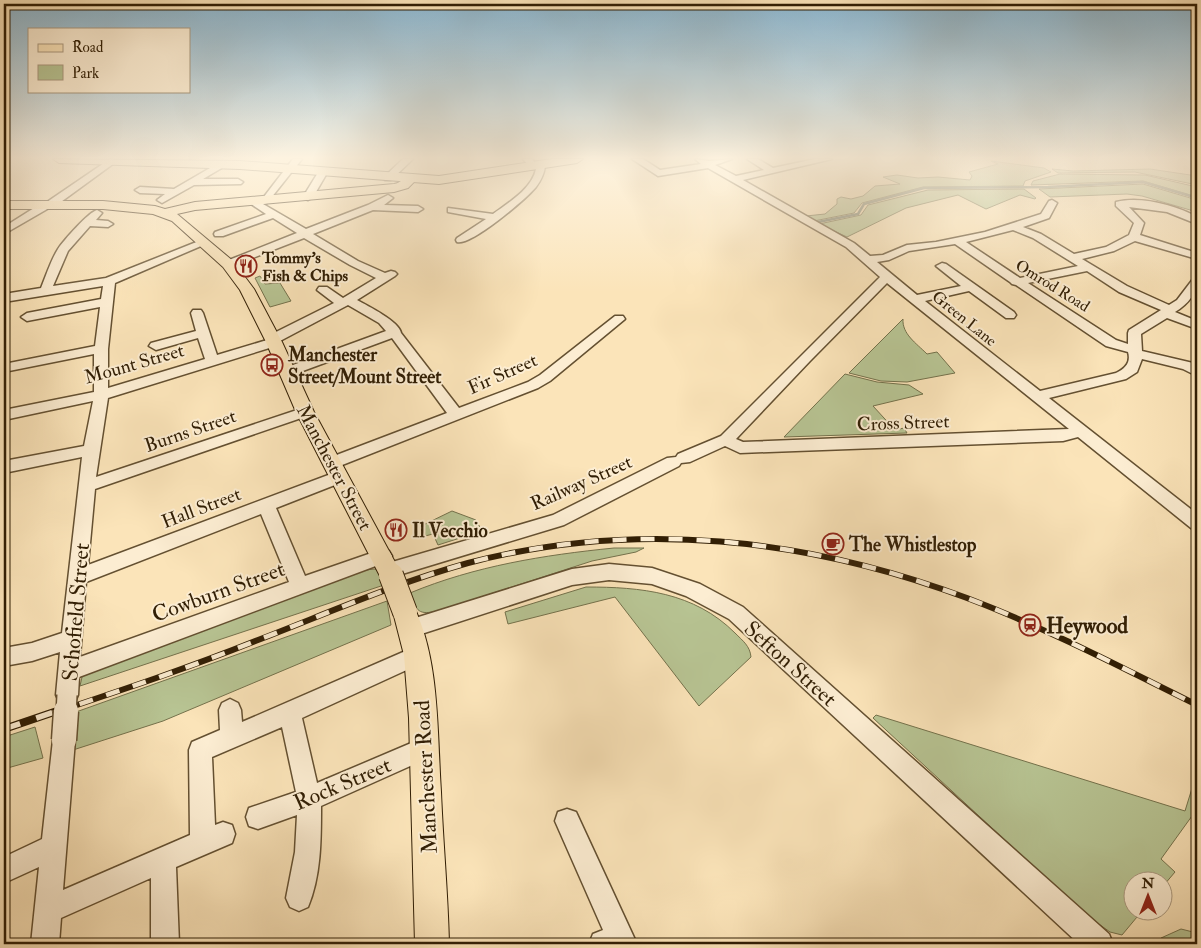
<svg xmlns="http://www.w3.org/2000/svg" width="1201" height="948" font-family="'IM FELL Double Pica',serif">
	<style>
		.green { fill: #b8c594; stroke: #74724c }
		.lines { fill: none; stroke-linecap: round; stroke-linejoin: round }
		.stream { stroke: #737e6e; stroke-width: 2.5 }
		.minor-casing { stroke: #645031; stroke-width: 3 }
		.major-casing { stroke: #311e04; stroke-width: 2 }
		.highway-casing { stroke: #311e04; stroke-width: 2 }
		.minor { fill: #fcedd2; fill-rule: evenodd }
		.major { fill: #fbe4b9; fill-rule: evenodd }
		.highway { fill: #fbe4b9; fill-rule: evenodd }
		.rail-far1-casing { stroke: #311e04; stroke-width: 6 }
		.rail-casing { stroke: #311e04; stroke-width: 8 }
		.rail-far1 { stroke: #fcedd2; stroke-width: 4.5; stroke-dasharray: 14; stroke-linecap: butt }
		.rail { stroke: #fcedd2; stroke-width: 5.5; stroke-dasharray: 17; stroke-linecap: butt }
		.minor-bridge-far1-casing { stroke: #645031; stroke-width: 22; stroke-linecap: butt }
		.minor-bridge-casing { stroke: #645031; stroke-width: 27; stroke-linecap: butt }
		.major-bridge-casing { stroke: #311e04; stroke-width: 26; stroke-linecap: butt }
		.minor-bridge-far1 { stroke: #fcedd2; stroke-width: 19 }
		.minor-bridge { stroke: #fcedd2; stroke-width: 24 }
		.major-bridge { stroke: #fbe4b9; stroke-width: 24 }
		.labels { text-anchor: middle; stroke-width: 4; stroke-linejoin: round; paint-order: stroke }
		.far-poi-label { font-size: 16px; font-weight: bold; fill: #311e04; stroke: #fcedd2; text-anchor: start }
		.far-street-label { font-size: 16px; fill: #311e04; stroke: #fcedd2 }
		.poi-label { font-size: 19px; font-weight: bold; fill: #311e04; stroke: #fcedd2; text-anchor: start }
		.street-label { font-size: 19px; fill: #311e04; stroke: #fcedd2 }
		.near-street-label { font-size: 22px; fill: #311e04; stroke: #fcedd2 }
		.near-poi-label { font-size: 22px; font-weight: bold; fill: #311e04; stroke: #fcedd2; text-anchor: start }
	</style>
	<rect width="100%" height="100%" fill="#fbe4b9"/>
	<filter id="stains"><feTurbulence type="fractalNoise" baseFrequency=".004" numOctaves="4"/><feColorMatrix values="0 0 0 0 .2 0 0 0 0 .09 0 0 0 0 .02 0 0 0 .5 -.17"/></filter>
	<radialGradient id="worn" r=".72"><stop offset=".6" stop-color="#630" stop-opacity="0"/><stop offset="1" stop-color="#630" stop-opacity=".3"/></radialGradient>
	<path class="green" d="M991,161L1044,168L1051,172L1025,181L1023,186L923,187L862,203L854,213L814,221L806,216L825,214L837,204V199L841,197L851,199L863,196L875,186L900,184L883,177L897,175L918,178L938,177L970,180L972,176L969,172L998,164Z
		M1052,169L1073,171L1150,169L1197,176V185L1135,172L1058,173Z
		M1060,174L1145,175L1197,187V197L1143,181L1031,185L1033,181Z
		M1143,184L1197,200V212L1142,196L1127,194L1050,197L1039,189Z
		M1024,189L1036,198L1035,199L1020,195L986,209L958,195L906,208L847,237L819,224L861,215L868,205L928,190Z
		M260,276L265,284L280,283L291,301L270,307L255,278Z
		M903,319C902,334 916,343 927,354L937,352L955,373L907,382L881,381L849,373Z
		M845,374L877,382L909,385L923,394L873,406L895,430L904,428L907,433L784,437Z
		M452,511L476,520L482,531L438,545L433,534L421,537L417,528Z
		M614,548H644L636,552L592,561L438,611C418,615 417,612 410,593C475,566 544,555 614,548Z
		M375,569L380,573L384,585L80,686L82,677L87,672L365,570Z
		M586,587C641,587 694,592 735,633C743,641 750,646 751,657L699,706L615,597L508,624L505,612Z
		M387,601L391,625L163,721L73,750L76,712Z
		M876,715L1185,811L1197,772V809L1161,859L1175,872L1164,885V880H1134V910L1142,911L1122,935L1110,932L1086,915L873,718Z
		M35,727L43,758L4,769V737Z
		M1181,929L1197,933V944H1158L1161,938Z"/>
	<g class="lines">
		<path class="stream" d="M818,222L858,214L864,204L924,188L1048,187L1143,182L1197,198"/>
		<g class="minor-casing">
			<path id="minor" d="M110,159L117,161L54,207L49,208L4,234V227L42,203L47,202Z
				M293,159H302L267,203L263,204L306,229L368,205L388,195L393,198L384,205L418,206L423,209L418,212L373,210L313,234L358,261L385,273L391,271L395,272L397,274L395,276L357,300C368,306 400,322 401,333L459,408L528,382L540,375L615,316H623L625,319L550,381L538,388L332,469L326,467L324,463L326,459L447,413L392,338L292,375H282L280,372L282,369L386,331L379,323L348,305L280,341L279,345L108,398L96,477L300,409H310L312,412L310,415L95,489L88,565L339,471L345,473L347,477L345,481L276,508L305,576L383,549L389,551L392,556L389,561L79,677L78,695L75,702L67,705L59,702L56,695L60,652L32,661L4,666V648L32,643L62,633L82,457L4,473V461L84,446L93,401L4,420V410L94,392V354L4,372V364L95,346L100,307L27,321L21,317L27,313L101,299L103,286L4,302V294L41,288C46,276 51,260 58,249C64,240 89,212 97,210L102,213L96,220L108,221L113,224L108,227L90,226L68,251L53,286L106,278L199,241H207L208,243L115,283L108,349V388L205,359L198,338L156,350L149,346L151,343L196,331L191,313L193,310H201L203,313L217,355L267,340L268,336L334,303L317,290L319,287H327L343,298L376,278L350,265L304,238L232,266H224L222,264L224,262L297,233L273,218L223,236H215L214,234L215,232L266,214L248,202L253,199L260,202ZM261,514L289,582L80,657L86,582Z
				M403,159H413L391,180H385V176Z
				M523,159H532L537,165L541,163L545,166C544,174 541,180 536,187C526,199 471,246 457,242L456,240L457,238L486,219L448,212V208L493,214C508,203 532,189 536,169H531Z
				M632,159H643L660,170L701,164L695,159L709,161L732,159L715,165L736,176L764,170L747,159H758L773,168L815,159H832L743,180L854,243L870,256L883,255L907,245L936,242L985,232L1041,214L1049,201L1052,200L1057,203L1049,218L1023,227L1041,234L1074,254L1106,247L1129,235L1134,223L1116,206V202C1141,196 1175,205 1197,217V224L1167,212L1129,207L1144,223L1140,235L1197,253V259L1135,241L1114,251L1082,259L1127,286L1169,305L1177,300L1193,279L1197,278C1197,294 1188,304 1175,312L1197,321V329L1167,318L1141,334L1142,351L1193,363L1197,366V376L1183,369L1142,359L1137,372L1126,379L1049,398L1197,514V530L1191,528L1078,437L1063,441L740,453L725,446L690,462L681,463L679,466L564,525L389,578L382,575L380,570L382,565L553,515L667,458L676,457L678,454L721,436L880,277L846,247L708,168L658,176ZM1013,230L1033,238L1078,266L1020,278L966,242ZM955,244L1010,282L1012,284L1016,285L1106,346L1128,352C1131,362 1126,368 1116,373L1040,391L925,301L969,291L1006,318H1014L1016,315L1014,312L946,264L942,263L936,266L961,286L917,295L877,262L889,260L909,251ZM1087,271L1119,292L1161,310L1129,330L1128,333V344L1116,340L1028,283ZM887,283L1069,429L743,442L736,439L810,361Z
				M222,161L226,164L225,166L203,179H238L243,182L241,184L194,185L162,203L157,200L165,194L140,193L135,190L140,187L174,189Z
				M322,170L327,173L313,197L308,200L305,199L303,197L319,171Z
				M609,564L652,568L700,584L743,607L1109,934L1113,944H1079L729,619L686,596L652,584L609,580L572,585L409,638L402,635L399,629L402,623L409,620L572,569Z
				M417,646L424,648L427,655L424,662L302,718L317,783L416,741L425,739L433,742L436,750L433,758L417,763L321,806C321,840 321,876 308,907L299,911L290,907L286,898L295,852L297,815L258,829L249,826L246,817L249,808L296,792L282,727L212,757L215,825L223,822L232,825L235,834L232,843L176,867L179,944H151V878L61,918L59,944H31L39,867L4,883V857L42,839L53,740L56,732L64,729L72,732L75,740L63,890L190,835L189,750L192,742L220,730L219,710L222,703L230,699L238,703L241,710L242,722Z
				M567,809L576,812L637,944H589L593,934L603,930L555,821L558,812Z"/>
		</g>
		<g class="major-casing">
			<path id="major" d="M411,176L417,179L408,188L394,192L195,210L177,214L233,261L254,289L282,342L314,412L402,575L399,582L391,584L383,582L296,412L266,342L240,290L223,267L172,221L153,214L103,209H4V201H103L155,206L165,209L195,202L394,184C401,183 404,177 411,176Z
				M405,602L413,605C440,659 437,733 441,792C443,843 448,894 449,944H415L409,718L404,655L393,612L397,605Z"/>
		</g>
		<g class="highway-casing">
			<path id="highway" d="M53,159L240,161L439,176L552,159H583L577,163L439,184L240,169L59,163Z"/>
		</g>
		<use href="#minor" class="minor"/>
		<use href="#major" class="major"/>
		<use href="#highway" class="highway"/>
		<g class="rail-far1-casing">
			<path id="rail-far1" d="M53,713C122,690 191,667 258,640C328,613 396,583 468,563C635,519 807,538 967,598C1046,628 1121,667 1197,705"/>
		</g>
		<g class="rail-casing">
			<path id="rail" d="M4,729L57,711"/>
		</g>
		<use href="#rail-far1" class="rail-far1"/>
		<use href="#rail" class="rail"/>
		<g class="minor-bridge-far1-casing">
			<path id="minor-bridge-far1" d="M66,713L67,695"/>
		</g>
		<g class="minor-bridge-casing">
			<path id="minor-bridge" d="M64,740L66,711"/>
		</g>
		<g class="major-bridge-casing">
			<path id="major-bridge" d="M391,575L405,612"/>
		</g>
		<use href="#minor-bridge-far1" class="minor-bridge-far1"/>
		<use href="#minor-bridge" class="minor-bridge"/>
		<use href="#major-bridge" class="major-bridge"/>
	</g>
	<linearGradient id="sky" x2="0" y2="1"><stop stop-color="#8bb8d3"/><stop offset="0.54" stop-color="#fdf3e0"/><stop offset="1" stop-color="#fdf3e0" stop-opacity="0"/></linearGradient>
	<rect width="1201" height="292" fill="url(#sky)"/>
	<defs>
		<g id="restaurant-ring" transform="scale(1.125)"><circle r="9.5" fill="#fcedd2" stroke="#8f2418" stroke-width="1.5"/><path d="M-5-6h1v4h1v-4h1v4h1v-4h1v5L-1.5 .5V6h-2V.5L-5-1ZM5-6V6H3V1.5H1.5Q1.5-4 5-6Z" fill="#8f2418"/></g>
		<g id="bus-ring" transform="scale(1.125)"><circle r="9.5" fill="#fcedd2" stroke="#8f2418" stroke-width="1.5"/><path d="M-5-6H5V4H4V6H2V4H-2V6H-4V4H-5ZM-3.5-4V0h7V-4ZM-3.5 1.2v1.5H-2V1.2ZM2 1.2v1.5H3.5V1.2Z" fill="#8f2418"/></g>
		<g id="cafe-ring" transform="scale(1.125)"><circle r="9.5" fill="#fcedd2" stroke="#8f2418" stroke-width="1.5"/><path d="M-5.5-4.5H6V0H3Q3 3.5 0 3.5H-2.5Q-5.5 3.5-5.5 0ZM3-3.2v2h1.7v-2ZM-6 4.5H4V6H-6Z" fill="#8f2418"/></g>
		<g id="station-ring" transform="scale(1.125)"><circle r="9.5" fill="#fcedd2" stroke="#8f2418" stroke-width="1.5"/><path d="M-3-6H3Q5-6 5-4V2Q5 4 3 4L4.5 6H3L1.5 4h-3L-3 6H-4.5L-3 4Q-5 4-5 2V-4Q-5-6-3-6ZM-3.5-4v3h7v-3ZM-3.5 1v1.5H-2V1ZM2 1v1.5H3.5V1Z" fill="#8f2418"/></g>
	</defs>
	<g fill-rule="evenodd">
		<use href="#restaurant-ring" x="246" y="266"/>
		<use href="#bus-ring" x="272" y="365"/>
		<use href="#restaurant-ring" x="396" y="530"/>
		<use href="#cafe-ring" x="833" y="544"/>
		<use href="#station-ring" x="1030" y="625"/>
	</g>
	<g class="labels">
		<g class="far-poi-label">
			<text x="262" y="263">Tommy's<tspan x="262" dy="18">Fish &amp; Chips</tspan></text>
		</g>
		<g class="far-street-label">
			<text transform="translate(1053 285) rotate(32)" y="6">Omrod Road</text>
			<text transform="translate(965 318) rotate(39)" y="6">Green Lane</text>
		</g>
		<g class="poi-label">
			<text x="288" y="361">Manchester<tspan x="288" dy="22">Street/Mount Street</tspan></text>
			<text x="412" y="537">Il Vecchio</text>
			<text x="849" y="551">The Whistlestop</text>
		</g>
		<g class="street-label">
			<text transform="translate(134 363) rotate(-16)" y="7">Mount Street</text>
			<text transform="translate(502 373) rotate(-24)" y="7">Fir Street</text>
			<text transform="translate(903 422) rotate(-2)" y="7">Cross Street</text>
			<text transform="translate(190 430) rotate(-19)" y="7">Burns Street</text>
			<text transform="translate(335 467) rotate(62)" y="7">Manchester Street</text>
			<text transform="translate(581 482) rotate(-24)" y="7">Railway Street</text>
			<text transform="translate(201 507) rotate(-21)" y="7">Hall Street</text>
		</g>
		<g class="near-street-label">
			<text transform="translate(218 591) rotate(-20)" y="8">Cowburn Street</text>
			<text transform="translate(75 612) rotate(-85)" y="8">Schofield Street</text>
			<text transform="translate(791 663) rotate(42)" y="8">Sefton Street</text>
			<text transform="translate(425 777) rotate(-93)" y="8">Manchester Road</text>
			<text transform="translate(342 783) rotate(-23)" y="8">Rock Street</text>
		</g>
		<g class="near-poi-label">
			<text x="1046" y="633">Heywood</text>
		</g>
	</g>
	<rect width="1201" height="948" fill="none" stroke="#fbe4b9" stroke-width="20"/>
	<rect x="5" y="5" width="1191" height="938" fill="none" stroke="#311e04" stroke-width="2.5"/>
	<rect x="10" y="10" width="1181" height="928" fill="none" stroke="#311e04"/>
	<rect x="28" y="28" width="162" height="65" fill="#fcedd2" stroke="#ab9a80"/>
	<rect x="38" y="44" width="25" height="8" fill="#fbe4b9" stroke="#ab9a80"/>
	<text x="72" y="52" font-size="15" fill="#311e04">Road</text>
	<rect x="38" y="65" width="25" height="15" fill="#b8c594" stroke="#ab9a80"/>
	<text x="72" y="78" font-size="15" fill="#311e04">Park</text>
	<g transform="translate(1148 896)"><circle r="24" fill="#fcedd2" stroke="#ab9a80"/>
	<path d="M0-4L9 19L0 12L-9 19Z" fill="#8f2418"/>
	<text y="-8" font-size="14" font-weight="bold" text-anchor="middle" fill="#311e04">N</text>
	</g>
	<rect width="100%" height="100%" filter="url(#stains)"/>
	<rect width="100%" height="100%" fill="url(#worn)"/>
</svg>
